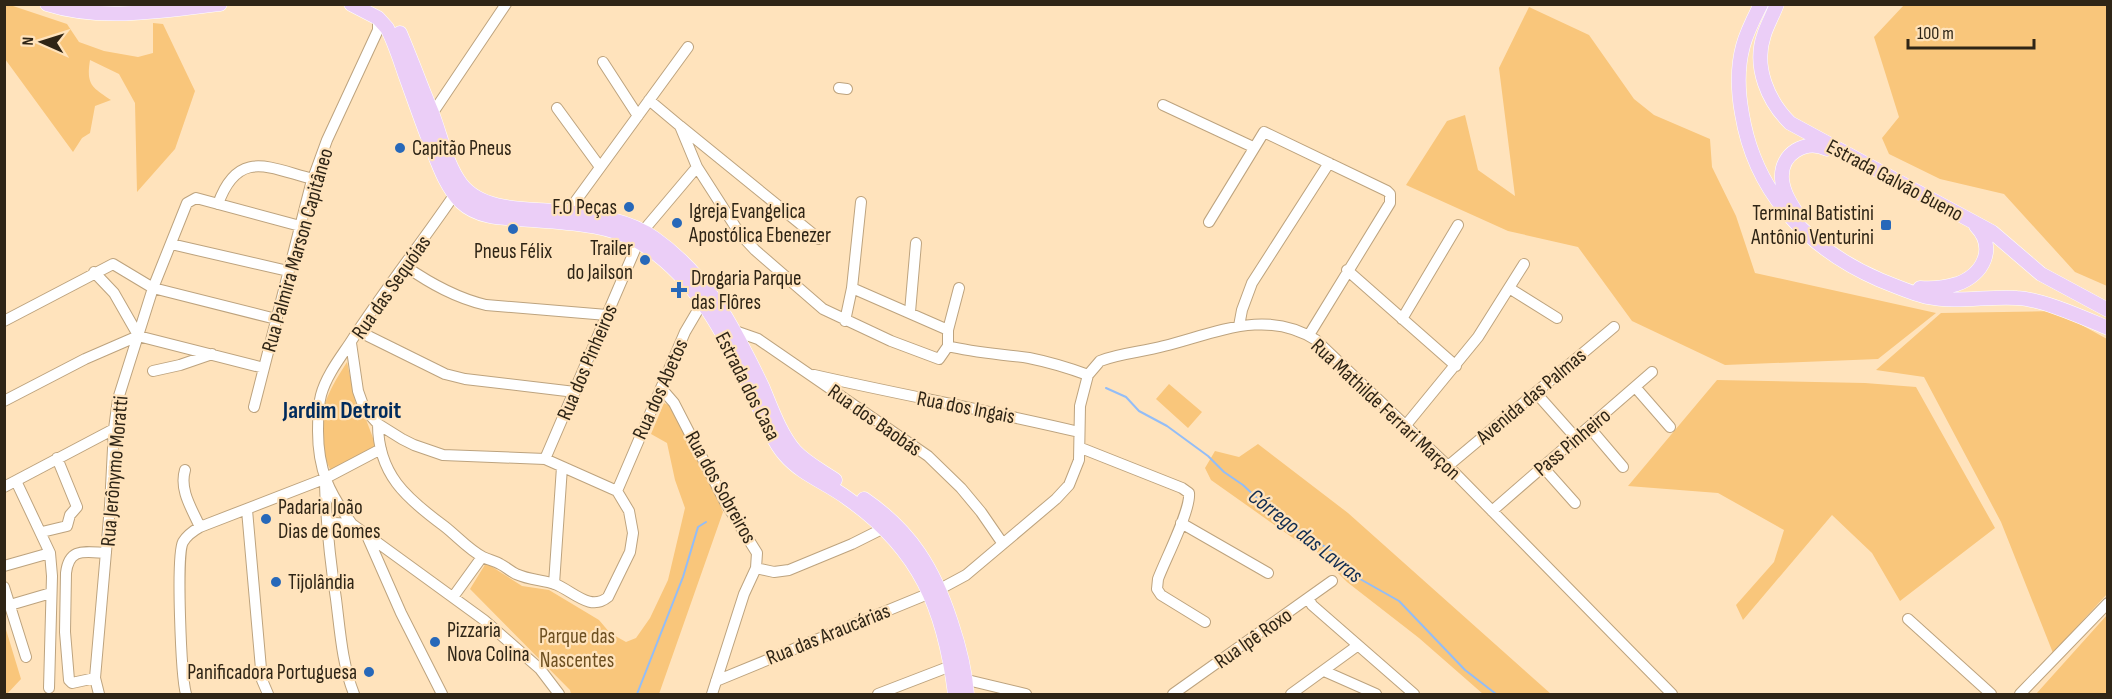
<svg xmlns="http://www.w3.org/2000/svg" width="2112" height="699" font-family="'Sofia Sans Condensed',sans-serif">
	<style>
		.green { fill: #f9c67b }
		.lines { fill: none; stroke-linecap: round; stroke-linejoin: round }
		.stream { stroke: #93bdf7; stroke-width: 2 }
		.minor-casing { stroke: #bda37e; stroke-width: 12 }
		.major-casing { stroke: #fff; stroke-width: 15 }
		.minor { stroke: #fff; stroke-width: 10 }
		.major { stroke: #ebcef7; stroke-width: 14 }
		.poi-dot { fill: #2768b9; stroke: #ffe3bc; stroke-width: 2 }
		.labels { text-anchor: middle; stroke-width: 4.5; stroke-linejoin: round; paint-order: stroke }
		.poi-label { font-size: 21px; fill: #2f2516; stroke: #ffe3bc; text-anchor: start }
		.street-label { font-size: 21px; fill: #2f2516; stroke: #ffe3bc }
		.park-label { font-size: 21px; fill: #6e5021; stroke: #ffe3bc }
		.water-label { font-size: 22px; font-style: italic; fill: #102c51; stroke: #ffe3bc }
		.quarter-label { font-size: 24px; font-weight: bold; fill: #002b5d; stroke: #ffe3bc }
	</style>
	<rect width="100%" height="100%" fill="#ffe3bc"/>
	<path class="green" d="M4,5H10L67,24L79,42L104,51L138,57L153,53V23L163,24L195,91L175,149L137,192L135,103L119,74L90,60C86,85 92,87 111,100L95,106L90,133L82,138L73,152L5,59Z
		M1904,5H2107V286L2075,272L2004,194L1940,179L1889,154L1882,138L1899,117L1874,37Z
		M1529,7L1589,35L1634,99L1654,115L1710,139L1712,167L1736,216L1755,273L1936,313L1878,359L1725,365L1632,321L1578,247L1508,231L1406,185L1447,121L1465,115L1478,170L1515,196L1499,68Z
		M2056,311L2107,339V594L2053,653L2001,522L1924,377L1876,370L1941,313Z
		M347,362L356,404L364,414L376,446L331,471C309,429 323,399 347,362Z
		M1717,380L1865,383L1916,387L1995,528L1900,601L1872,553L1832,515L1743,620L1736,605L1774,562L1784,530L1718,493L1628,486Z
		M1169,384L1202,412L1188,428L1156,399Z
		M664,403L670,406L702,464L723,512L659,694H571L570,690L470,589L486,563L522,586L549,590L599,620L610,633L626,642L636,638L650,618L668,580L685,508L675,480L667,443L651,434Z
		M1258,444L1348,513L1551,694H1483L1419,638L1347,582L1314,549L1310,550L1211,480L1205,468L1215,451L1239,457Z
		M2107,615V694H2036Z
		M4,623L21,679L7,694H4Z"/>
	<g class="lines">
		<path class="stream" d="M1106,388L1126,397L1139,411L1167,426L1208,456L1224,472L1243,485L1258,499L1276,509L1311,542L1324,546L1337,555L1353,575L1399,601L1465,670L1496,694
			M637,694L683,577L698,527L706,522"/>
		<g class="minor-casing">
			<path id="minor" d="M603,62L638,116
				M839,88L847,89
				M649,100L680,126L697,167L740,234L755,250L823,309L891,341L939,359L948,346V330L959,288
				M1163,105L1253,147
				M557,108L600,167
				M428,118L432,114L506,4
				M680,126L819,239
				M218,204C238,148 269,168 313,179
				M564,217L688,47
				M1209,222L1264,132L1387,191L1390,194V203L1309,335
				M171,244L288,271
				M405,266C431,284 456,298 486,305L607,315
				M1347,270L1456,366
				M94,272L114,293L138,335
				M852,288L948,330
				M1509,288L1557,318
				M910,312L916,243
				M1402,319L1458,225
				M4,321L113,264L153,288L276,319
				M845,321L852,288L861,202
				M1239,326L1242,310L1252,283L1329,163
				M358,331L445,374L465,379L575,392
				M731,332L735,331L758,339L928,456L961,488L981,512L1003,544
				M138,336L264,368
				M351,343L358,391L363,405L368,413L378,424L402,439L414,445L443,455L545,459L617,491L629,511L633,533L630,552L608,597C590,612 573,591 555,584C543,580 529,580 516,574C510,571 506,567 500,564C495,561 489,560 483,557C469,550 457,536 444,526C406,498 378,474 378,424
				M948,346C975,353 1002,354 1029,358C1049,362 1069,368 1088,375
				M153,371L180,365L212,354
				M814,375C902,395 991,411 1079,432
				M661,388L674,403L725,502L757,553L756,568L744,594L712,694
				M1636,388L1670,427
				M1536,393L1576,438
				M4,401L85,359L138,336
				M254,407L311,184L327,140L378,30V18
				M1406,425L1478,337L1524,264
				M1589,427L1623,467
				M1081,448L1182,488L1189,493C1191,510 1165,560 1158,579L1157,589L1161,595L1205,622
				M545,459L643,231L697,167
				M1448,466L1614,327
				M1542,466L1575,503
				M185,470C179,490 192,509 200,527
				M16,481L50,553L52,576L49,688
				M325,483C326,522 330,560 336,599C340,630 342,664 354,694
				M4,487L114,429
				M617,491L685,332L705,298
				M247,510L262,680L268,694
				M1492,511L1652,372
				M1181,523L1268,573
				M352,524C329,493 318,470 318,431C318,419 318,406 321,395C326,376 340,358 350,343C384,290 424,240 459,188
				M327,528L334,523L352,524L484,620L540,669L559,694
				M42,532L67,526L70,515L77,507L57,458
				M368,538L401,613L442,694
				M4,566L50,553
				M756,568L774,572L789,570L852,544L890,525
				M554,584L562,467
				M4,587L26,657
				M453,597L482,557
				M1309,599L1312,605L1414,694
				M10,605L51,593
				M1908,619L1991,694
				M1324,671L1376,694
				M95,678L72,683L69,680L65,632L66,573C69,547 85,552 106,553
				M959,678L1026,694
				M716,681L940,589L966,575L1056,499L1069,485L1079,460L1080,406L1088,375L1100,361C1120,353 1143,352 1164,346C1216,333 1266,308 1316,340L1448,466L1672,694
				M99,694L95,678L110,506L114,429L118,399L153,288L187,203L196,198L300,226
				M186,694C181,676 176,555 183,542C187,535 193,531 200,527L324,479L381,449
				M878,694L956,664
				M1173,694L1332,581
				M1291,694L1357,646
				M2020,694L2108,603"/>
		</g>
		<g class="major-casing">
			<path id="major" d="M47,4C103,22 163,10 220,4
				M351,4L378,18L387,28C395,43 400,60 406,77C415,102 424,128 434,153C440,169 448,189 461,202C480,220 509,218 533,220C569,223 608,224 639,242C695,276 725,334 752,392C761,411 771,439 785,455C801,474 827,483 847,498C920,549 944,608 955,694
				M1761,4C1754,18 1747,31 1743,46C1737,68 1738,92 1742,114C1755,193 1808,249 1880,280C1895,286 1911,293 1927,297C1956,303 1988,296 2017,298C2042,299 2084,318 2108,328
				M1777,4C1773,15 1767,25 1764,35C1753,67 1768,101 1790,123L1992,232L2041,274L2108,310
				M400,33C411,59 421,86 432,113C441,136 446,164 461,184C484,214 534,208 567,212C597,216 629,220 654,238C708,276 734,328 762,386C771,407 780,434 795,451C806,463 822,471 835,480
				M1800,218C1792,206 1783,193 1782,179C1780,153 1806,139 1827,149
				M1920,288C1933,289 1944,288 1957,284C1983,275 1997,248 1976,226
				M864,499C911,531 934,569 951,622C959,646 965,669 967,694"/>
		</g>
		<use href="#minor" class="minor"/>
		<use href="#major" class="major"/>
	</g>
	<g class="poi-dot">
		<circle cx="400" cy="148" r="6"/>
		<circle cx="629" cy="207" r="6"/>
		<circle cx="677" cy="223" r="6"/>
		<rect x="1880" y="219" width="12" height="12" rx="3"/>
		<circle cx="513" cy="229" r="6"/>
		<circle cx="645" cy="260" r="6"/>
		<path d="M676 281h6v6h6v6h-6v6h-6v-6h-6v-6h6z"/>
		<circle cx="266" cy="519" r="6"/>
		<circle cx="276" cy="582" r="6"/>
		<circle cx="435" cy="642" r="6"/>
		<circle cx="369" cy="672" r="6"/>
	</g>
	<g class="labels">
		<g class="poi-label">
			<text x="412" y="155">Capitão Pneus</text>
			<text x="617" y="214" text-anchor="end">F.O Peças</text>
			<text x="689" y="218">Igreja Evangelica<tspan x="689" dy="24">Apostólica Ebenezer</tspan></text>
			<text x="1874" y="220" text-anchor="end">Terminal Batistini<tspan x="1874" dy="24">Antônio Venturini</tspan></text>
			<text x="633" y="255" text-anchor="end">Trailer<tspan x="633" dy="24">do Jailson</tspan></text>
			<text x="513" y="258" text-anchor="middle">Pneus Félix</text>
			<text x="691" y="285">Drogaria Parque<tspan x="691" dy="24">das Flôres</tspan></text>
			<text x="278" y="514">Padaria João<tspan x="278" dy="24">Dias de Gomes</tspan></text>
			<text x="288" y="589">Tijolândia</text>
			<text x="447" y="637">Pizzaria<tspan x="447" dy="24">Nova Colina</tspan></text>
			<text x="357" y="679" text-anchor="end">Panificadora Portuguesa</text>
		</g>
		<g class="street-label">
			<text transform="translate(1895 180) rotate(28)" y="7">Estrada Galvão Bueno</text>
			<text transform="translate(297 250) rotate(-74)" y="7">Rua Palmira Marson Capitâneo</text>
			<text transform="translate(391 287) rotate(-55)" y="7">Rua das Sequóias</text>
			<text transform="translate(587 362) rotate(-67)" y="7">Rua dos Pinheiros</text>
			<text transform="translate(748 386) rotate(63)" y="7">Estrada dos Casa</text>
			<text transform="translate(660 389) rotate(-66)" y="7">Rua dos Abetos</text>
			<text transform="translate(1531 396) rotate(-40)" y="7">Avenida das Palmas</text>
			<text transform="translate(966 407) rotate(11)" y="7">Rua dos Ingais</text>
			<text transform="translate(1386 409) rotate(43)" y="7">Rua Mathilde Ferrari Marçon</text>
			<text transform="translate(875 420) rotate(35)" y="7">Rua dos Baobás</text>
			<text transform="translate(1572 442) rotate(-40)" y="7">Pass Pinheiro</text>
			<text transform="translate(114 471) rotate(-85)" y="7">Rua Jerônymo Moratti</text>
			<text transform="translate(721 487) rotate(61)" y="7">Rua dos Sobreiros</text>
			<text transform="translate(828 634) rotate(-22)" y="7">Rua das Araucárias</text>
			<text transform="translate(1253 638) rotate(-35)" y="7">Rua Ipê Roxo</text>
		</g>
		<g class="park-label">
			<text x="577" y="643">Parque das<tspan x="577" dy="24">Nascentes</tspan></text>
		</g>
		<g class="water-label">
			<text transform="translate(1306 535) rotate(38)" y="8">Córrego das Lavras</text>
		</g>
		<g class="quarter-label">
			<text x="342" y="418">Jardim Detroit</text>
		</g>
	</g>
	<rect width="2112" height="699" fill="none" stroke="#2f2516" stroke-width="12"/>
	<g transform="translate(42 42) rotate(273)" stroke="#ffe3bc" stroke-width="4.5" paint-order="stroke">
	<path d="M0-4.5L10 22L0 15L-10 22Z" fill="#2f2516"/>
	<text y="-9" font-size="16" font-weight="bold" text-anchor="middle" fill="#2f2516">N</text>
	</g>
	<path d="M1908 39v9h126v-9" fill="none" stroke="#2f2516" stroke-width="3"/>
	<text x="1917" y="39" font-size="18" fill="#2f2516" stroke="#ffe3bc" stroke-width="4.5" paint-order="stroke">100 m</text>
</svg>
